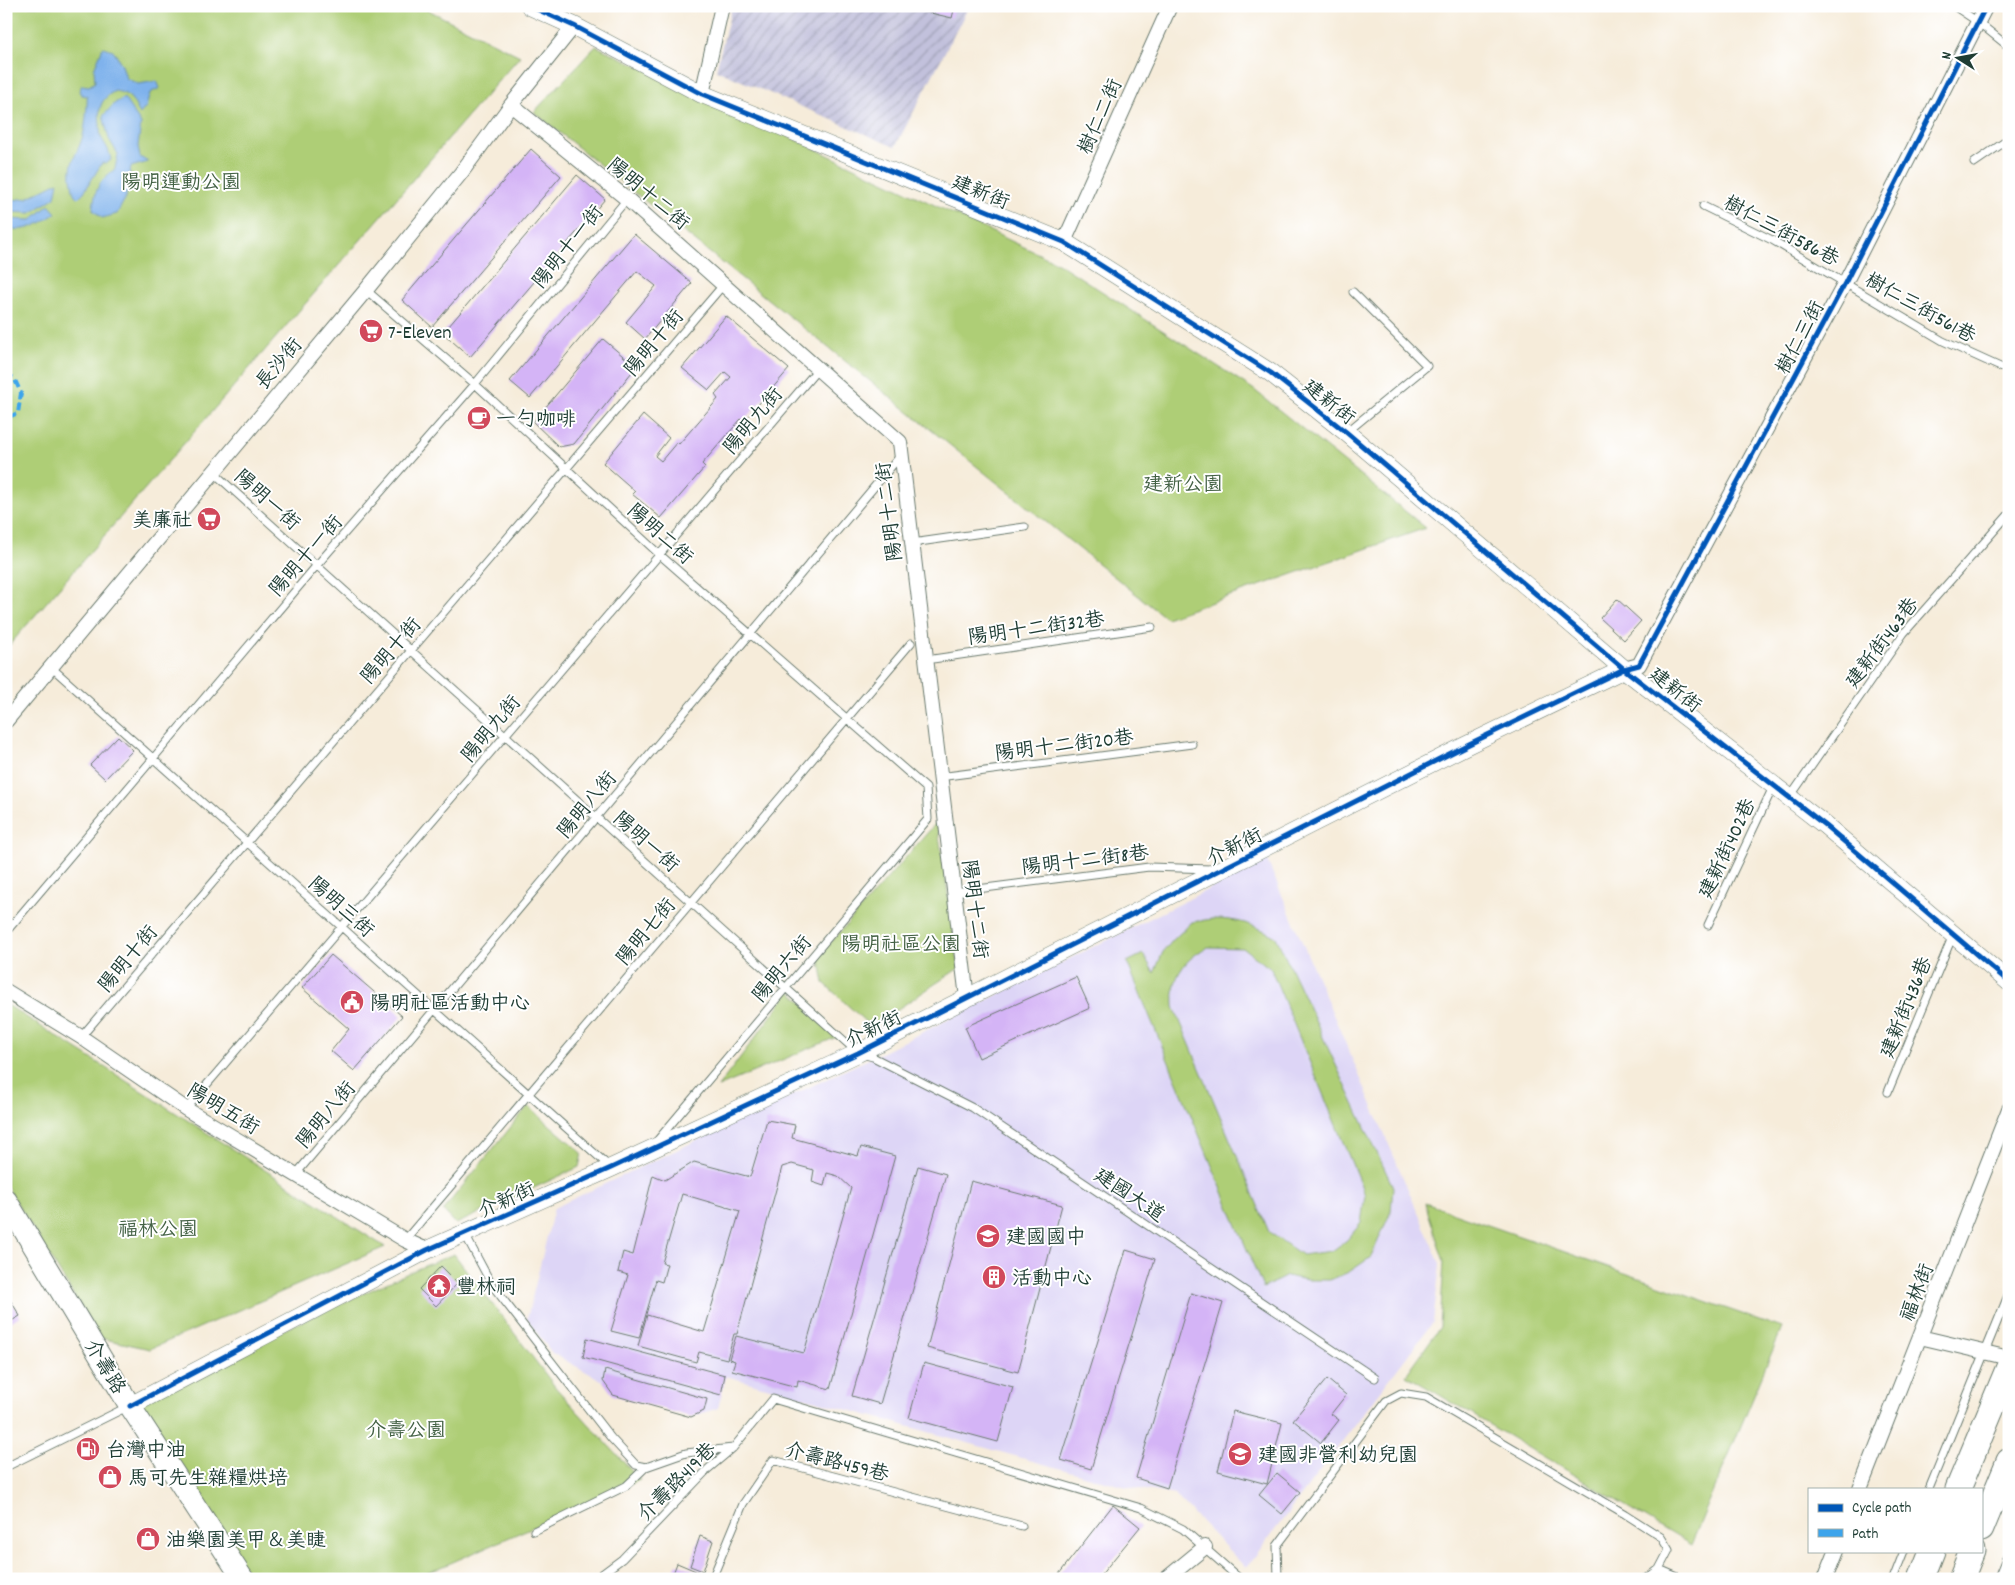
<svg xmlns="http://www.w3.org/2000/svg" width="2015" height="1585" font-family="Dekko,'LXGW WenKai TC',sans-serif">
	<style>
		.built { fill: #ddd5f6 }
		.industrial { fill: url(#industrial-furrows) }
		.green { fill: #aece76; stroke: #668655; fill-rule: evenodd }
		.water { fill: #7fb2ec; stroke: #4f7890 }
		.building { fill: #d4b4f6 }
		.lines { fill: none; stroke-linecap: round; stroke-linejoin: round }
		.service-casing { stroke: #6a7a6e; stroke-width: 9 }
		.minor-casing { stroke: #6a7a6e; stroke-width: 16 }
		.tertiary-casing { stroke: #6a7a6e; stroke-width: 19 }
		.primary-casing { stroke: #6a7a6e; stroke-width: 23 }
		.motorway-casing { stroke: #6a7a6e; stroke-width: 27 }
		.service { stroke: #fff; stroke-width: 7 }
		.minor { stroke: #fff; stroke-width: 14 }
		.tertiary { stroke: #fff; stroke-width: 18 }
		.primary { stroke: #fff; stroke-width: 21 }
		.motorway { stroke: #fff; stroke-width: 25 }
		.quiet { stroke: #3da4eb; stroke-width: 4; stroke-dasharray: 8 4; stroke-linecap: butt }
		.cycleway-casing { stroke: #fff; stroke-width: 8 }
		.cycleway { stroke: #0057b8; stroke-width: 5 }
		.labels { text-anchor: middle; stroke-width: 4; stroke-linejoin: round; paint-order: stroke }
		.street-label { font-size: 20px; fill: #1f3d34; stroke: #fff }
		.park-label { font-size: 20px; fill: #436144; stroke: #fff }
		.poi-label { font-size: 20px; fill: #1f3d34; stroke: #fff; text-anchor: start }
	</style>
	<defs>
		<pattern id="industrial-furrows" width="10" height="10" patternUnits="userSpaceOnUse" patternTransform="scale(1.25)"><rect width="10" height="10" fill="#c2c1dc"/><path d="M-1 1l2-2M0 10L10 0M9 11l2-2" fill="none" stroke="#9d9eb3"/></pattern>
	</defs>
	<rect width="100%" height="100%" fill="#fff"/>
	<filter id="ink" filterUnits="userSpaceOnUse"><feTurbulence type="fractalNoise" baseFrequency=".02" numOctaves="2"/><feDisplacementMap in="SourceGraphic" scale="10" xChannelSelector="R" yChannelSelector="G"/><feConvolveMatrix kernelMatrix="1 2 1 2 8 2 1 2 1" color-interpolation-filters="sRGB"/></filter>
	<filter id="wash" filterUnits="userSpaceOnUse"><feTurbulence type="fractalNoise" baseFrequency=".0096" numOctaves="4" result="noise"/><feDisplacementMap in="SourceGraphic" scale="20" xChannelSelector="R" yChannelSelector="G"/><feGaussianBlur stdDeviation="1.12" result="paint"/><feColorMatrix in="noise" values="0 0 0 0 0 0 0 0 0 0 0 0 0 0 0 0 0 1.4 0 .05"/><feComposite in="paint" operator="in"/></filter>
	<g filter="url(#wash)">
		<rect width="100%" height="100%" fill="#f6ecda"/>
		<path class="built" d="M1267,860L1440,1264L1433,1322L1246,1568L1175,1495L1123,1486L726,1376L718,1408L691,1417L613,1395L603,1381L552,1353L527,1319L554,1208L873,1057Z"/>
		<path class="industrial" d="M732,6H969L895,147L716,70Z"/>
		<path class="green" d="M6,6H420L520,56L6,649Z
			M596,46L1058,263L1253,389L1426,528L1166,618L534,112Z
			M937,822L959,968L871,1027L824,983L819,956Z
			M1212,919C1238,919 1253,924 1276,937L1393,1187L1391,1211L1371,1257L1349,1272L1330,1280H1307L1287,1276L1263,1288L1127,962L1143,954L1154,973L1163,952L1174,939L1192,922ZM1208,947L1243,948L1271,969L1365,1195L1361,1223L1347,1240L1332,1251L1302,1255L1269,1232L1174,1007C1174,1000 1173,991 1175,984C1179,967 1193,954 1208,947Z
			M790,991L839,1036L718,1087Z
			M6,1004L385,1247L150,1349L100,1338L6,1185Z
			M528,1106L582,1153L579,1167L456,1224L443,1210Z
			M1425,1203L1782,1328L1691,1545L1406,1375L1440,1327L1444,1261Z
			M454,1254L556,1388L640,1480L414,1579H252L134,1398L417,1269Z"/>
		<path class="water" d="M103,47L113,50L122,65L126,78L138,84L157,81L160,88L150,93L146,107L140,114C132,100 132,94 115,91C100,99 98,109 100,125C100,129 100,134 101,137C106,147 109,148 111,160L106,164L102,163L84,192L78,198C73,194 73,191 72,184C67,162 78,155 83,135C85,130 88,100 87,96L82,95L79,91L82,85L89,86L95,82L94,69Z
			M124,98L141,124L138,146L140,157L148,162L131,167L126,197L117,214L102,218L93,210C95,189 98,182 115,169L118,154L109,139L103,116L115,103Z
			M58,182L55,197L31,213L6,212V201L27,198Z
			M49,205L56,213C40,224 27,233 6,228V219L31,220Z"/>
		<g id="blocks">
			<path class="building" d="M928,6H955L952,18L926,12Z
				M531,149L561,176L432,327L402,300Z
				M577,175L605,199L470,357L443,333Z
				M634,234L692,283L645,339L626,322L656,286L637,271L530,398L510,381Z
				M726,316L789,369L744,421L741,419L702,464L705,467L661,518L632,494L635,491L603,463L643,415L669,438L655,456L661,461L677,442L679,444L718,399L715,395L731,377L725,372L709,390L682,368Z
				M603,339L636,367L574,444L559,447L533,422Z
				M1617,599L1641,621L1624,640L1600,618Z
				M118,736L133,750L105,779L90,765Z
				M331,955L402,1016L354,1071L331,1051L349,1029L302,988Z
				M1076,977L1090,1008L979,1058L965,1027Z
				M767,1120L795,1125L792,1138L858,1156L861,1147L895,1156L830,1389L798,1380L797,1387L732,1370L735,1361L729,1359L736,1336L804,1353L851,1188L838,1176L827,1173L824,1186L812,1182L814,1170L792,1164L782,1167L737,1334H734L727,1359L699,1352L696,1362L638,1346L647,1315L704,1332L740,1211L682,1194L662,1263L667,1264L662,1282L656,1280L639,1338L611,1331L628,1275L618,1272L623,1252L633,1255L653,1175L665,1180L694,1162L750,1177Z
				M918,1166L946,1174L880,1404L852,1396Z
				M971,1181L1062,1205L1018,1372L927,1348Z
				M1126,1250L1155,1259L1091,1469L1061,1460Z
				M441,1266L458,1283L436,1306L419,1289Z
				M6,1293L20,1316L6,1324Z
				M1191,1293L1223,1303L1167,1488L1136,1478Z
				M587,1338L725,1375L721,1395L583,1357Z
				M924,1363L1013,1387L998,1442L909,1418Z
				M605,1370L707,1399L704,1411L691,1417L613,1395L603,1381Z
				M1327,1379L1346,1395L1331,1414L1339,1420L1321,1443L1293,1420Z
				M1233,1411L1282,1423L1267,1484L1218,1471Z
				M1277,1473L1300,1492L1282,1514L1259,1495Z
				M1113,1505L1140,1527L1100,1576L1098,1579H1055Z
				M700,1536L713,1541L703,1571L690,1566Z
				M677,1563L703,1574L701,1579H671Z"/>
		</g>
	</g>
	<g filter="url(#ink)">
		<use href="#blocks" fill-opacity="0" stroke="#6a7a6e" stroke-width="1"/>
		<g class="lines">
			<g class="service-casing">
				<path id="service" d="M1954,6L1978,22L2009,47
					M1974,163L2009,139
					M1703,206L1772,240L1943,341L2009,371
					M366,290L475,384L659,554L926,788L928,819L656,1142
					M1347,432L1427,366L1353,292
					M213,472L858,1053L873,1057L973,1108L1375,1378
					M912,543L1025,527
					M926,660L1152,627
					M51,667L610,1167
					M939,777L1192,744
					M1790,797L1904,633L2009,514
					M954,892L1149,867L1211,869
					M1708,925L1774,785
					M6,932L317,565L475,384L627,199
					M81,1037L724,284
					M1888,1092L1953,935
					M186,1109L818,369
					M296,1174L901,455
					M467,1233L469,1242L492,1285L611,1438L636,1465L646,1467L686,1453L733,1448
					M405,1240L911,643
					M6,1467L127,1407
					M1929,1489L2009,1293
					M534,1531L626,1486L646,1467
					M1659,1569L1682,1579
					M595,1579L622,1559L708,1469L733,1448L773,1399L1141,1508L1183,1529L1240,1579
					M712,1579L743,1504L773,1460L1022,1526
					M1280,1579L1278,1577L1277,1546L1386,1401L1401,1393L1426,1397L1625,1514L1661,1537L1669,1550L1659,1569L1646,1579
					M1893,1579L1904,1551"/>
			</g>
			<g class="minor-casing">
				<path id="minor" d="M702,94L722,6
					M511,105L627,199L900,442L967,998
					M1064,242L1170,6
					M1624,669L1639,665L1845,283L1986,6
					M6,721L366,290L461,173L511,105L574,26
					M6,991L81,1037L186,1109L405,1240L427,1250
					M1920,1337L2009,1358
					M1860,1489L2009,1109
					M1166,1579L1205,1547
					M1825,1579L1836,1551
					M2001,1579L2009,1560"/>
			</g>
			<g class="tertiary-casing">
				<path id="tertiary" d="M530,6L574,26L702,94L1064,242L1271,373L1346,432L1624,669L1826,826L2009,982
					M130,1406L427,1250L611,1168L858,1053L1465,746L1624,669"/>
			</g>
			<g class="primary-casing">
				<path id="primary" d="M6,1200L130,1406L243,1579"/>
			</g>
			<g class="motorway-casing">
				<path id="motorway" d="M1958,1489L2009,1367
					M1981,1529L2009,1461
					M1921,1579L1932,1551
					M1961,1579L1972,1551"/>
			</g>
			<use href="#service" class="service"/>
			<use href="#minor" class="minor"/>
			<use href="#tertiary" class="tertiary"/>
			<use href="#primary" class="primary"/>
			<use href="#motorway" class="motorway"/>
			<path class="quiet" d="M6,374L14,378L21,393L18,413L6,418"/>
			<g class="cycleway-casing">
				<path id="cycleway" d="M530,6L574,26L702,94L1064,242L1271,373L1346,432L1624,669L1826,826L2009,982
					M130,1406L427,1250L611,1168L858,1053L1465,746L1624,669L1639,665L1845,283L1986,6"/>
			</g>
			<use href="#cycleway" class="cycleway"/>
		</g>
	</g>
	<defs>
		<g id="supermarket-disc" transform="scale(1.25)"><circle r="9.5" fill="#d1495b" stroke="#fff"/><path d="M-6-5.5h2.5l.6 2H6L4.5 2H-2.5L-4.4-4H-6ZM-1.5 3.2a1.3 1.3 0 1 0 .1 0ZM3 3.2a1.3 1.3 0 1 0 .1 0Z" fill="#fff"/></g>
		<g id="cafe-disc" transform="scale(1.25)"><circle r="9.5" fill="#d1495b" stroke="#fff"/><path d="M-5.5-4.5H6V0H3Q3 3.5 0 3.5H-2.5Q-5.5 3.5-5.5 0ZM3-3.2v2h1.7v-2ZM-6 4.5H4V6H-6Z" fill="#fff"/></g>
		<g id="civic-disc" transform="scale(1.25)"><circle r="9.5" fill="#d1495b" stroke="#fff"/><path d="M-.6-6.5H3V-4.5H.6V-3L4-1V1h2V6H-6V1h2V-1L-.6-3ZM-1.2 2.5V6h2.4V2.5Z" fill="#fff"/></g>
		<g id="school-disc" transform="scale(1.25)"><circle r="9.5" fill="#d1495b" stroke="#fff"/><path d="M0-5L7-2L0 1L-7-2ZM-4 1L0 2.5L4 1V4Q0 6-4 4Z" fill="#fff"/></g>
		<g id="building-disc" transform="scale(1.25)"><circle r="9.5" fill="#d1495b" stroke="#fff"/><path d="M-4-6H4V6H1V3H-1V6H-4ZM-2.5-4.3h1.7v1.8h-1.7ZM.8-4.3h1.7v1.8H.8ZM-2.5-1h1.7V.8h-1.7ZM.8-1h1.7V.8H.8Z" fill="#fff"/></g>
		<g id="temple-disc" transform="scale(1.25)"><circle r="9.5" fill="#d1495b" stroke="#fff"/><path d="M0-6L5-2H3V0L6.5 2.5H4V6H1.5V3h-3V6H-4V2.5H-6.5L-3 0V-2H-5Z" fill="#fff"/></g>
		<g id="fuel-disc" transform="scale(1.25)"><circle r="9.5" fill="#d1495b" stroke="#fff"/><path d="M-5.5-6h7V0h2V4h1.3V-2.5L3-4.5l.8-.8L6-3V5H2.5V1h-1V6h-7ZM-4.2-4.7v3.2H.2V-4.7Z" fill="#fff"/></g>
		<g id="shop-disc" transform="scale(1.25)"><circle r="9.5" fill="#d1495b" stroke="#fff"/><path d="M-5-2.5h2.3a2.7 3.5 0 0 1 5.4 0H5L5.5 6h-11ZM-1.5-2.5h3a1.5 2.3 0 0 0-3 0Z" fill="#fff"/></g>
	</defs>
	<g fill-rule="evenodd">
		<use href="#supermarket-disc" x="371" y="331"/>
		<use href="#cafe-disc" x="479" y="418"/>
		<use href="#supermarket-disc" x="209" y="519"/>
		<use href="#civic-disc" x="352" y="1002"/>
		<use href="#school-disc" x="988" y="1236"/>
		<use href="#building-disc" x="994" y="1277"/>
		<use href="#temple-disc" x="439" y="1286"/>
		<use href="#fuel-disc" x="88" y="1449"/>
		<use href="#school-disc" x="1240" y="1454"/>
		<use href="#shop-disc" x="110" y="1477"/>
		<use href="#shop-disc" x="148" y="1539"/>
	</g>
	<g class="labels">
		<g class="street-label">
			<text transform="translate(1099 116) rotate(-66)" y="7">樹仁二街</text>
			<text transform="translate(981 191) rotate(22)" y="7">建新街</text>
			<text transform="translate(649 193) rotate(40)" y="7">陽明十二街</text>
			<text transform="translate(1782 230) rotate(28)" y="7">樹仁三街586巷</text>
			<text transform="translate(567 246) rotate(-51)" y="7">陽明十一街</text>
			<text transform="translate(1921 307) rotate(29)" y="7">樹仁三街561巷</text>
			<text transform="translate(1799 337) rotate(-62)" y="7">樹仁三街</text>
			<text transform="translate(653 342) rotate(-50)" y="7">陽明十街</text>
			<text transform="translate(278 363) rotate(-50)" y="7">長沙街</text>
			<text transform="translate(1330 401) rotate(38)" y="7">建新街</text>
			<text transform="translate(752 420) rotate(-50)" y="7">陽明九街</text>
			<text transform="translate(268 499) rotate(42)" y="7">陽明一街</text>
			<text transform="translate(888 512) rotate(-97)" y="7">陽明十二街</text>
			<text transform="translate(661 533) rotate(42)" y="7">陽明二街</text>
			<text transform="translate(305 555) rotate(-49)" y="7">陽明十一街</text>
			<text transform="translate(1036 627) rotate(-8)" y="7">陽明十二街32巷</text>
			<text transform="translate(1881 642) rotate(-53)" y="7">建新街463巷</text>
			<text transform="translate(390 650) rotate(-49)" y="7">陽明十街</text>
			<text transform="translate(1676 689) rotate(38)" y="7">建新街</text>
			<text transform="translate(490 728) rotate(-50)" y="7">陽明九街</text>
			<text transform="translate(1064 744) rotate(-7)" y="7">陽明十二街20巷</text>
			<text transform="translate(586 804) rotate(-50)" y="7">陽明八街</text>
			<text transform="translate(647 841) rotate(42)" y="7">陽明一街</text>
			<text transform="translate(1234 846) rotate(-27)" y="7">介新街</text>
			<text transform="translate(1726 848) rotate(-65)" y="7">建新街402巷</text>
			<text transform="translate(1085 859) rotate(-7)" y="7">陽明十二街8巷</text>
			<text transform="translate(342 906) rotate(42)" y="7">陽明三街</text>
			<text transform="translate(976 909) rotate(83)" y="7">陽明十二街</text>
			<text transform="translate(645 931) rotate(-50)" y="7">陽明七街</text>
			<text transform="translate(127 958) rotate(-50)" y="7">陽明十街</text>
			<text transform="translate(781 968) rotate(-50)" y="7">陽明六街</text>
			<text transform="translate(1905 1007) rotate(-68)" y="7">建新街436巷</text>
			<text transform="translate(873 1028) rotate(-26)" y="7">介新街</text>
			<text transform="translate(224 1108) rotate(31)" y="7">陽明五街</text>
			<text transform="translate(325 1114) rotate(-50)" y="7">陽明八街</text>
			<text transform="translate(1130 1194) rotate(34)" y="7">建國大道</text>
			<text transform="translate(506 1199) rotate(-24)" y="7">介新街</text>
			<text transform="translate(1916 1292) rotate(-69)" y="7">福林街</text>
			<text transform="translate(106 1366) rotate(59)" y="7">介壽路</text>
			<text transform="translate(837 1461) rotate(14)" y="7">介壽路459巷</text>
			<text transform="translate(676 1481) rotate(-45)" y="7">介壽路419巷</text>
		</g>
		<g class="park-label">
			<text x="181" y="188">陽明運動公園</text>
			<text x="1183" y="490">建新公園</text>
			<text x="901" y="950">陽明社區公園</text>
			<text x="158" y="1235">福林公園</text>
			<text x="406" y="1436">介壽公園</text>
		</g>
		<g class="poi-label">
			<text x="388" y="338">7-Eleven</text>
			<text x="496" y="425">一勺咖啡</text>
			<text x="192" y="526" text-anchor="end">美廉社</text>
			<text x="370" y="1009">陽明社區活動中心</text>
			<text x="1006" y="1243">建國國中</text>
			<text x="1012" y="1284">活動中心</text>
			<text x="456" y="1293">豐林祠</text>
			<text x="106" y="1456">台灣中油</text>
			<text x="1258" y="1461">建國非營利幼兒園</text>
			<text x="128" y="1484">馬可先生雜糧烘培</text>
			<text x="166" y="1546">油樂園美甲＆美睫</text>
		</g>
	</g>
	<rect width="2015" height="1585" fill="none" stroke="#fff" stroke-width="25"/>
	<rect x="1808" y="1488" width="175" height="65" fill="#ffffff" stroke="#a5b1ae"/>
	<rect x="1818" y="1504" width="25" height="8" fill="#0057b8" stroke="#a5b1ae"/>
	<text x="1852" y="1512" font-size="15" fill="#1f3d34">Cycle path</text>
	<rect x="1818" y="1529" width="25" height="8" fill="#3da4eb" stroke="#a5b1ae"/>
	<text x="1852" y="1538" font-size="15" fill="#1f3d34">Path</text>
	<g transform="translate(1958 58) rotate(281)" stroke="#ffffff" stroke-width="4" paint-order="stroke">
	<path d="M0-4L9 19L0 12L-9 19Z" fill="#1f3d34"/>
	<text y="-8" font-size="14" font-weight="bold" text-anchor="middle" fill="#1f3d34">N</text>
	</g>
</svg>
